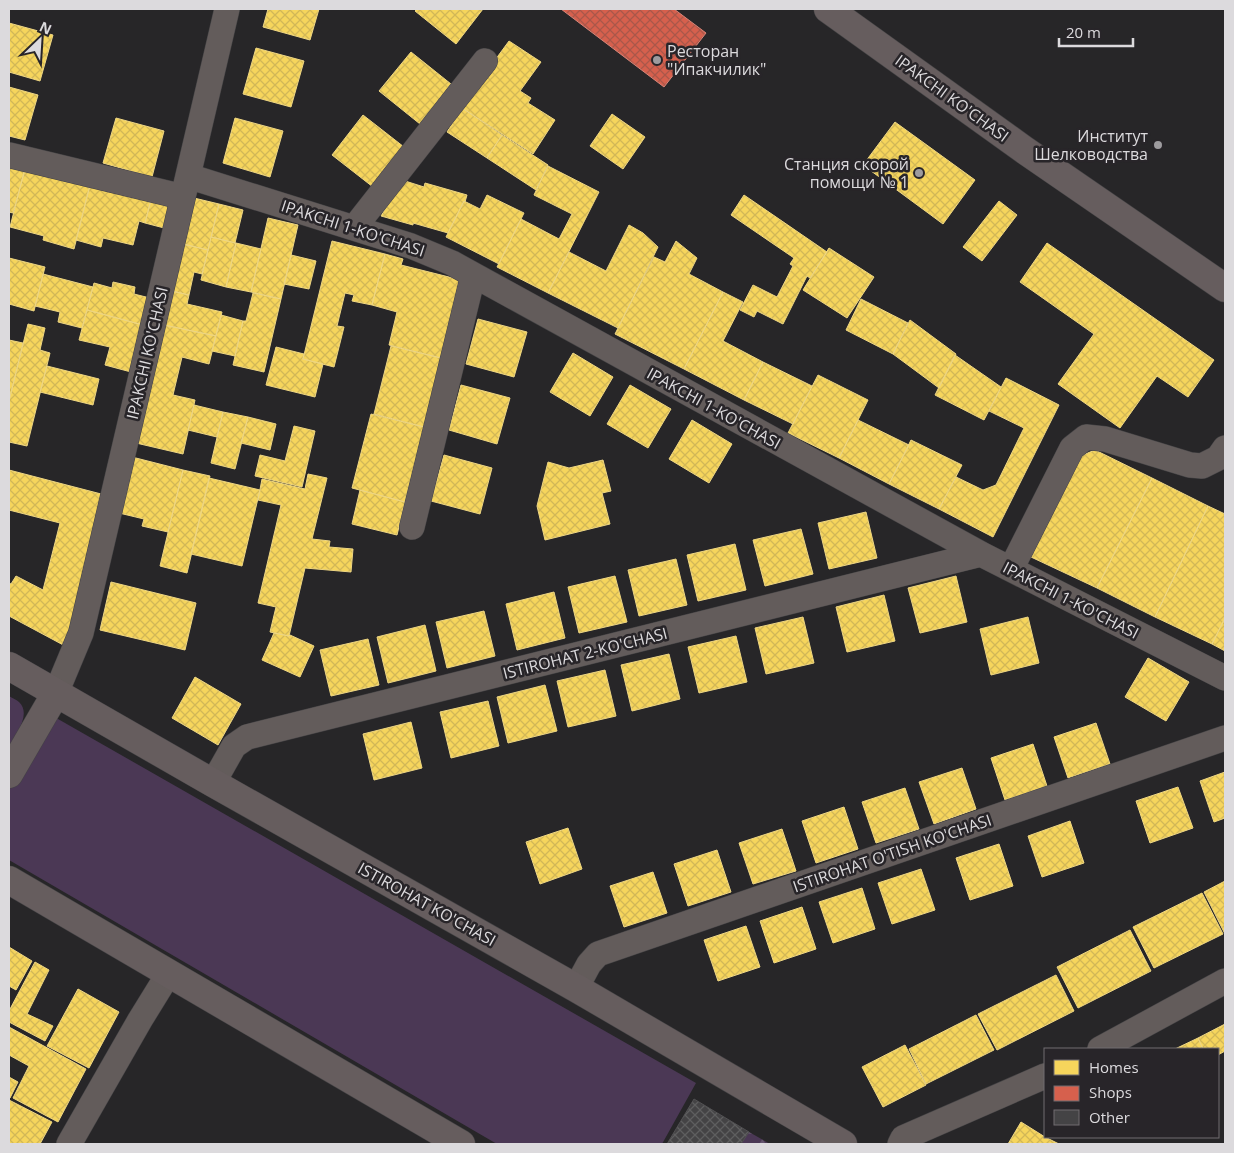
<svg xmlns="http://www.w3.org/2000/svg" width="1234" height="1153" font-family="'Open Sans',sans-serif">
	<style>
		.green { fill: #4b3855 }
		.forest { fill: url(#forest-firs) }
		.homes { fill: url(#homes-cross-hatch); stroke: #eed683 }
		.shops { fill: url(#shops-cross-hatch); stroke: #d88578 }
		.building { fill: url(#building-cross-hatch); stroke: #515052 }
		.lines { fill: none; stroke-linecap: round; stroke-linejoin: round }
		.street-casing { stroke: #444345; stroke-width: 26 }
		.secondary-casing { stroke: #444345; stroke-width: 29 }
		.street { stroke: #635c5b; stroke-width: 25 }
		.secondary { stroke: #665d5e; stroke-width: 28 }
		.poi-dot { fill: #9d9b9e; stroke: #282529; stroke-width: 2 }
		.labels { text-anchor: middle; stroke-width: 5; stroke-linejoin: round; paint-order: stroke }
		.poi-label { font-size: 16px; fill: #dcdadd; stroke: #282529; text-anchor: end }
		.street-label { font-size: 16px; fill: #dcdadd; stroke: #282529 }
	</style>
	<defs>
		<pattern id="forest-firs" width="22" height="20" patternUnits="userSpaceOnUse" patternTransform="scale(1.25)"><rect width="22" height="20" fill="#4b3855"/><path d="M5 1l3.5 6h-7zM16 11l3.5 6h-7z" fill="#64546d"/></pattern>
		<pattern id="homes-cross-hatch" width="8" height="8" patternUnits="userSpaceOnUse" patternTransform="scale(1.25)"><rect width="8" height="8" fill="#f6d55c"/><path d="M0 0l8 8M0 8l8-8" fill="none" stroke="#d2b757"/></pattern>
		<pattern id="shops-cross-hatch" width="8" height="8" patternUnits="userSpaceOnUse" patternTransform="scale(1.25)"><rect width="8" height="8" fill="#d6604d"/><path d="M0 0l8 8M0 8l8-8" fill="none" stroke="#aa574a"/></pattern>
		<pattern id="building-cross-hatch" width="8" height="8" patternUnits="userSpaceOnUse" patternTransform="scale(1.25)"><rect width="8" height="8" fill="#444345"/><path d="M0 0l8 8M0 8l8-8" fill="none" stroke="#5e5e5f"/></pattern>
	</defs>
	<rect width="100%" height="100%" fill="#272628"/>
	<path class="green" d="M9,696C12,698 17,700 19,702C32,714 15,736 9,747Z
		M53,719H58L696,1083L662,1144H497L9,860V785Z"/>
	<path class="forest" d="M749,1132L770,1144H741Z"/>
	<path class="homes" d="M268,9H319L310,40L263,27Z
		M417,9H483L456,44L415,11Z
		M9,23L53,35L40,81L9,72Z
		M509,41L541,62L520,91L531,98L528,103L555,120L533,154L462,108L487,71Z
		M256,48L304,61L291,107L243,94Z
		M411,52L451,84L420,124L379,91Z
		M9,87L38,95L25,140L9,136Z
		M462,108L502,135L487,158L447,132Z
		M612,114L645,137L623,169L590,146Z
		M363,115L404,147L373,187L332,155Z
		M116,118L164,131L152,177L103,163Z
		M235,118L283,131L270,177L223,163Z
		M895,122L975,180L943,224L863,165Z
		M502,135L548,165L536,190L487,158Z
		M9,166L25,170L13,213L9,212Z
		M548,166L599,192L548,293L497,267L521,219L559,239L572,214L534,195Z
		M25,168L90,185L74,249L43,240L44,236L10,227Z
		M402,180L424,187L425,183L467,195L465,202L464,201L448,233L413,223V225L381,216Z
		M90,185L151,200L145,223L139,221L133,245L103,238L101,247L76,240Z
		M487,195L524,213L499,264L446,237L464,201L480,209Z
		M744,195L827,252L810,278L807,276L783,324L757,311L754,317L740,310L753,285L777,297L793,266L790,264L794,258L731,215Z
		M152,196L175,201L168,229L145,223Z
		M194,198L219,204L208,250L183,244Z
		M999,201L1017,215L982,261L963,247Z
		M219,204L243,210L235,243L211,237Z
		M268,218L298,225L281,299L251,292Z
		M629,225L643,233L658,247L618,328L548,293L569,252L606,271Z
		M211,237L236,243L226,287L201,280Z
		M332,241L385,254L372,305L352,301L354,295L345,293L337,326L344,327L334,367L303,359Z
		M676,241L697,258L689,274L723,292L684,369L615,334L654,257L665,262Z
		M236,243L261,249L251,292L226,287Z
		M1047,243L1214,360L1188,397L1157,376L1120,428L1058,384L1094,334L1020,282Z
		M183,244L208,250L202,274L194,272L189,295L172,291Z
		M829,248L874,277L847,318L803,290Z
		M385,254L403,259L401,265L461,280L441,358L389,345L397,312L372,305Z
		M291,255L316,261L309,289L284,284Z
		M9,258L45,267L34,311L9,304Z
		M43,274L93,287L82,328L58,322L60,312L35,306Z
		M113,282L135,287L134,294L150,298L143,325L87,310L94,283L112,288Z
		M172,291L189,295L187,304L222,312L216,336L164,325Z
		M723,292L743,302L723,341L763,362L744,400L684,369Z
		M253,293L281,299L264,372L233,365L243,321H246Z
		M861,299L908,323L893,354L846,330Z
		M87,310L143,325L131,372L105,365L110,347L79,340Z
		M221,315L243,321L235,356L212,351Z
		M478,319L527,332L514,377L466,364Z
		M910,320L956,354L939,388L893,354Z
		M28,324L45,328L40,350L50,353L27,446L9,442V401Z
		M164,325L216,336L209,364L182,357L173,395L195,400L183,454L136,443Z
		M9,340L23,343L9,401Z
		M391,346L441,358L424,427L374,414Z
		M276,347L304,354L303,359L323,364L315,397L266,385Z
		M573,353L613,377L590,416L550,392Z
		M955,355L1001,387L984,420L935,395Z
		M763,362L812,386L793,424L744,400Z
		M47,366L99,379L93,405L40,392Z
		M818,375L868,400L839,458L788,433Z
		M1006,378L1059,405L993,537L939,509L956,477L983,490L996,485L1024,428L989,411Z
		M461,385L510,398L497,444L449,430Z
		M630,385L671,409L648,448L607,424Z
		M194,405L223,412L217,437L188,430Z
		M223,412L248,417L235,469L211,463Z
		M371,414L424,427L405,502L352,488Z
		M248,417L276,424L270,450L241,443Z
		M692,420L732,444L709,483L669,459Z
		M858,420L909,445L889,484L839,458Z
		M294,426L315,431L302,487L255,476L260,455L285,461Z
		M911,440L962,465L939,509L889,484Z
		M1095,450L1152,478L1097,588L1031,557L1078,457Z
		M444,455L492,468L480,514L431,501Z
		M132,457L183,470L168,532L142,526L144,519L119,513Z
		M603,460L611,491L602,493L610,524L545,540L537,506L548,462L569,468Z
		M9,470L105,495L67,647L9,616V583L11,584L16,576L43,590L60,523L9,510Z
		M183,470L210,476L187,573L160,566Z
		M308,474L327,478L312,539L330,541L329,547L353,549L351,572L305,568L289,636L270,632L276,607L258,603L281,505L258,500L262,479L305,489Z
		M209,478L260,490L242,566L191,554Z
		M1152,478L1208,506L1155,617L1097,588Z
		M360,490L405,502L397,535L352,524Z
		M1208,506L1225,514V618L1212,644L1155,617Z
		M866,512L877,558L829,569L818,523Z
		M801,529L813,574L765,586L753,540Z
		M735,544L746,590L698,601L687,555Z
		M676,559L687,605L639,616L628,570Z
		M615,576L627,622L579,633L568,587Z
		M956,576L967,622L920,633L908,588Z
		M111,582L196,603L185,650L100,630Z
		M554,592L565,638L517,650L506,604Z
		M884,595L895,641L847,652L836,607Z
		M484,611L495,656L447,668L436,622Z
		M803,617L814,663L766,674L755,628Z
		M1028,617L1039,663L991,675L980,629Z
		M1225,618V651L1212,644Z
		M425,625L436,671L388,683L377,637Z
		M274,633L289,636L290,635L314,646L300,677L262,660Z
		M736,636L747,682L699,693L688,647Z
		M368,639L379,685L331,696L320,650Z
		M669,654L680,699L632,711L621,665Z
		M1148,658L1189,682L1166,721L1125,697Z
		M605,670L616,716L568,727L557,681Z
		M195,677L241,704L218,745L172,718Z
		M545,685L557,731L508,743L497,697Z
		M488,701L499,746L451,758L440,712Z
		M411,722L422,768L374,780L363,734Z
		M1096,723L1110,764L1068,778L1054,737Z
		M1033,744L1047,786L1005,800L991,758Z
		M962,768L976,809L934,824L919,782Z
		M1225,772V818L1214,822L1200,781Z
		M1178,787L1193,828L1150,843L1136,801Z
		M905,788L919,829L876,843L862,802Z
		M844,807L858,849L816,863L802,821Z
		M1070,821L1084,863L1042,877L1028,836Z
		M568,828L582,869L540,884L526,842Z
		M782,829L796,871L753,884L739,843Z
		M999,844L1013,886L970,900L956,858Z
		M717,850L731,892L688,906L674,864Z
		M921,869L935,910L892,924L878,883Z
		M653,872L667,913L624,927L610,886Z
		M1225,881V934L1204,892Z
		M862,888L875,929L833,943L819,902Z
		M1202,893L1223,934L1154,968L1133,927Z
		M802,907L816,949L774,963L760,921Z
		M746,926L760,967L718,981L704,940Z
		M1130,930L1151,971L1078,1008L1057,967Z
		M9,947L32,961L16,990L9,986Z
		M35,962L49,970L27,1014L53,1026L45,1041L9,1022V1011Z
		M1056,975L1074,1011L997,1050L978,1014Z
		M78,989L119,1012L89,1068L47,1046Z
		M976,1015L994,1050L926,1084L909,1049Z
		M1225,1024V1051L1218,1055V1049H1203L1198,1038Z
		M9,1027L86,1069L58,1122L13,1098L29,1066L9,1055Z
		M1198,1038L1203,1049H1175Z
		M905,1045L926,1085L883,1107L862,1067Z
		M9,1077L18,1082L10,1098L9,1097Z
		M9,1100L52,1122L40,1144H9Z
		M1021,1122L1045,1137L1059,1144H1008Z"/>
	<path class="shops" d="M561,9H674L706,33L664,87Z"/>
	<path class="building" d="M694,1099L749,1132L741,1144H667Z"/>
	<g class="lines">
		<g class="street-casing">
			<path id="street" d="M9,155L183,197
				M188,176L411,246L452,263L981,554L1225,678
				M354,228L485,61
				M412,527L473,276
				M1011,569L1072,448L1086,437L1105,439L1190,465L1202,466L1218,458L1225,448
				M56,693L81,633L227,9
				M213,783L234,746L247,737L981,554
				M576,988L589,964L598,954L1225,738
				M1100,1049L1225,981
				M69,1144L140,1020L169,973
				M900,1144L903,1138L1045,1076"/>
		</g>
		<g class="secondary-casing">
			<path id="secondary" d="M828,9L1023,149L1225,288
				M9,666L213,783L576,988L843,1144
				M9,774L56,693
				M9,880L461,1144"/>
		</g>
		<use href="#street" class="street"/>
		<use href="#secondary" class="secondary"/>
	</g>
	<g class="poi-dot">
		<circle cx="657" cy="60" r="5"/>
		<circle cx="1158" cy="145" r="5"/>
		<circle cx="919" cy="173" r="5"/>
	</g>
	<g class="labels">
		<g class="poi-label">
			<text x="667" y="57" text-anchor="start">Ресторан<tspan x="667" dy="18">"Ипакчилик"</tspan></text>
			<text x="1148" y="142">Институт<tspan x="1148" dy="18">Шелководства</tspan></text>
			<text x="909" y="170">Станция скорой<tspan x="909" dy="18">помощи № 1</tspan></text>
		</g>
		<g class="street-label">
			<text transform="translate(952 98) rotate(36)" y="6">IPAKCHI KO'CHASI</text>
			<text transform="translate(353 228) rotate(18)" y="6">IPAKCHI 1-KO'CHASI</text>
			<text transform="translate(147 353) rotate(-77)" y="6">IPAKCHI KO'CHASI</text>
			<text transform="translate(714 408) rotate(29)" y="6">IPAKCHI 1-KO'CHASI</text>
			<text transform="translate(1071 600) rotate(27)" y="6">IPAKCHI 1-KO'CHASI</text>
			<text transform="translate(585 653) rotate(-14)" y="6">ISTIROHAT 2-KO'CHASI</text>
			<text transform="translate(892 853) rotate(-19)" y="6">ISTIROHAT O'TISH KO'CHASI</text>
			<text transform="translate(427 904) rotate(29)" y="6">ISTIROHAT KO'CHASI</text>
		</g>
	</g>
	<rect width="1234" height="1153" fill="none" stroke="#dcdadd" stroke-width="20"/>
	<rect x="1044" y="1048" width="175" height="90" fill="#282529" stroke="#706d71"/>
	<rect x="1054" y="1060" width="25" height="15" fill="#f6d55c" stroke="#706d71"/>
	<text x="1089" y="1073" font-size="15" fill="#dcdadd">Homes</text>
	<rect x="1054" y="1086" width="25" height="15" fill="#d6604d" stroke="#706d71"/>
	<text x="1089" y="1098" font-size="15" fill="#dcdadd">Shops</text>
	<rect x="1054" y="1110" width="25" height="15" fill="#444345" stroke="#706d71"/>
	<text x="1089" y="1123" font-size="15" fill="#dcdadd">Other</text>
	<g transform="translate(40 40) rotate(25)" stroke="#282529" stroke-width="4" paint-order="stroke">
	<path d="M0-4L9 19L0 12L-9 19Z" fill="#dcdadd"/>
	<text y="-8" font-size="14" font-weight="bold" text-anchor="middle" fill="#dcdadd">N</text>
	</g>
	<path d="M1059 38v8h74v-8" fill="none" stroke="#dcdadd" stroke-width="2.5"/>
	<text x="1066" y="38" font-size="15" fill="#dcdadd" stroke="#282529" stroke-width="4" paint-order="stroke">20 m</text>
</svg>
